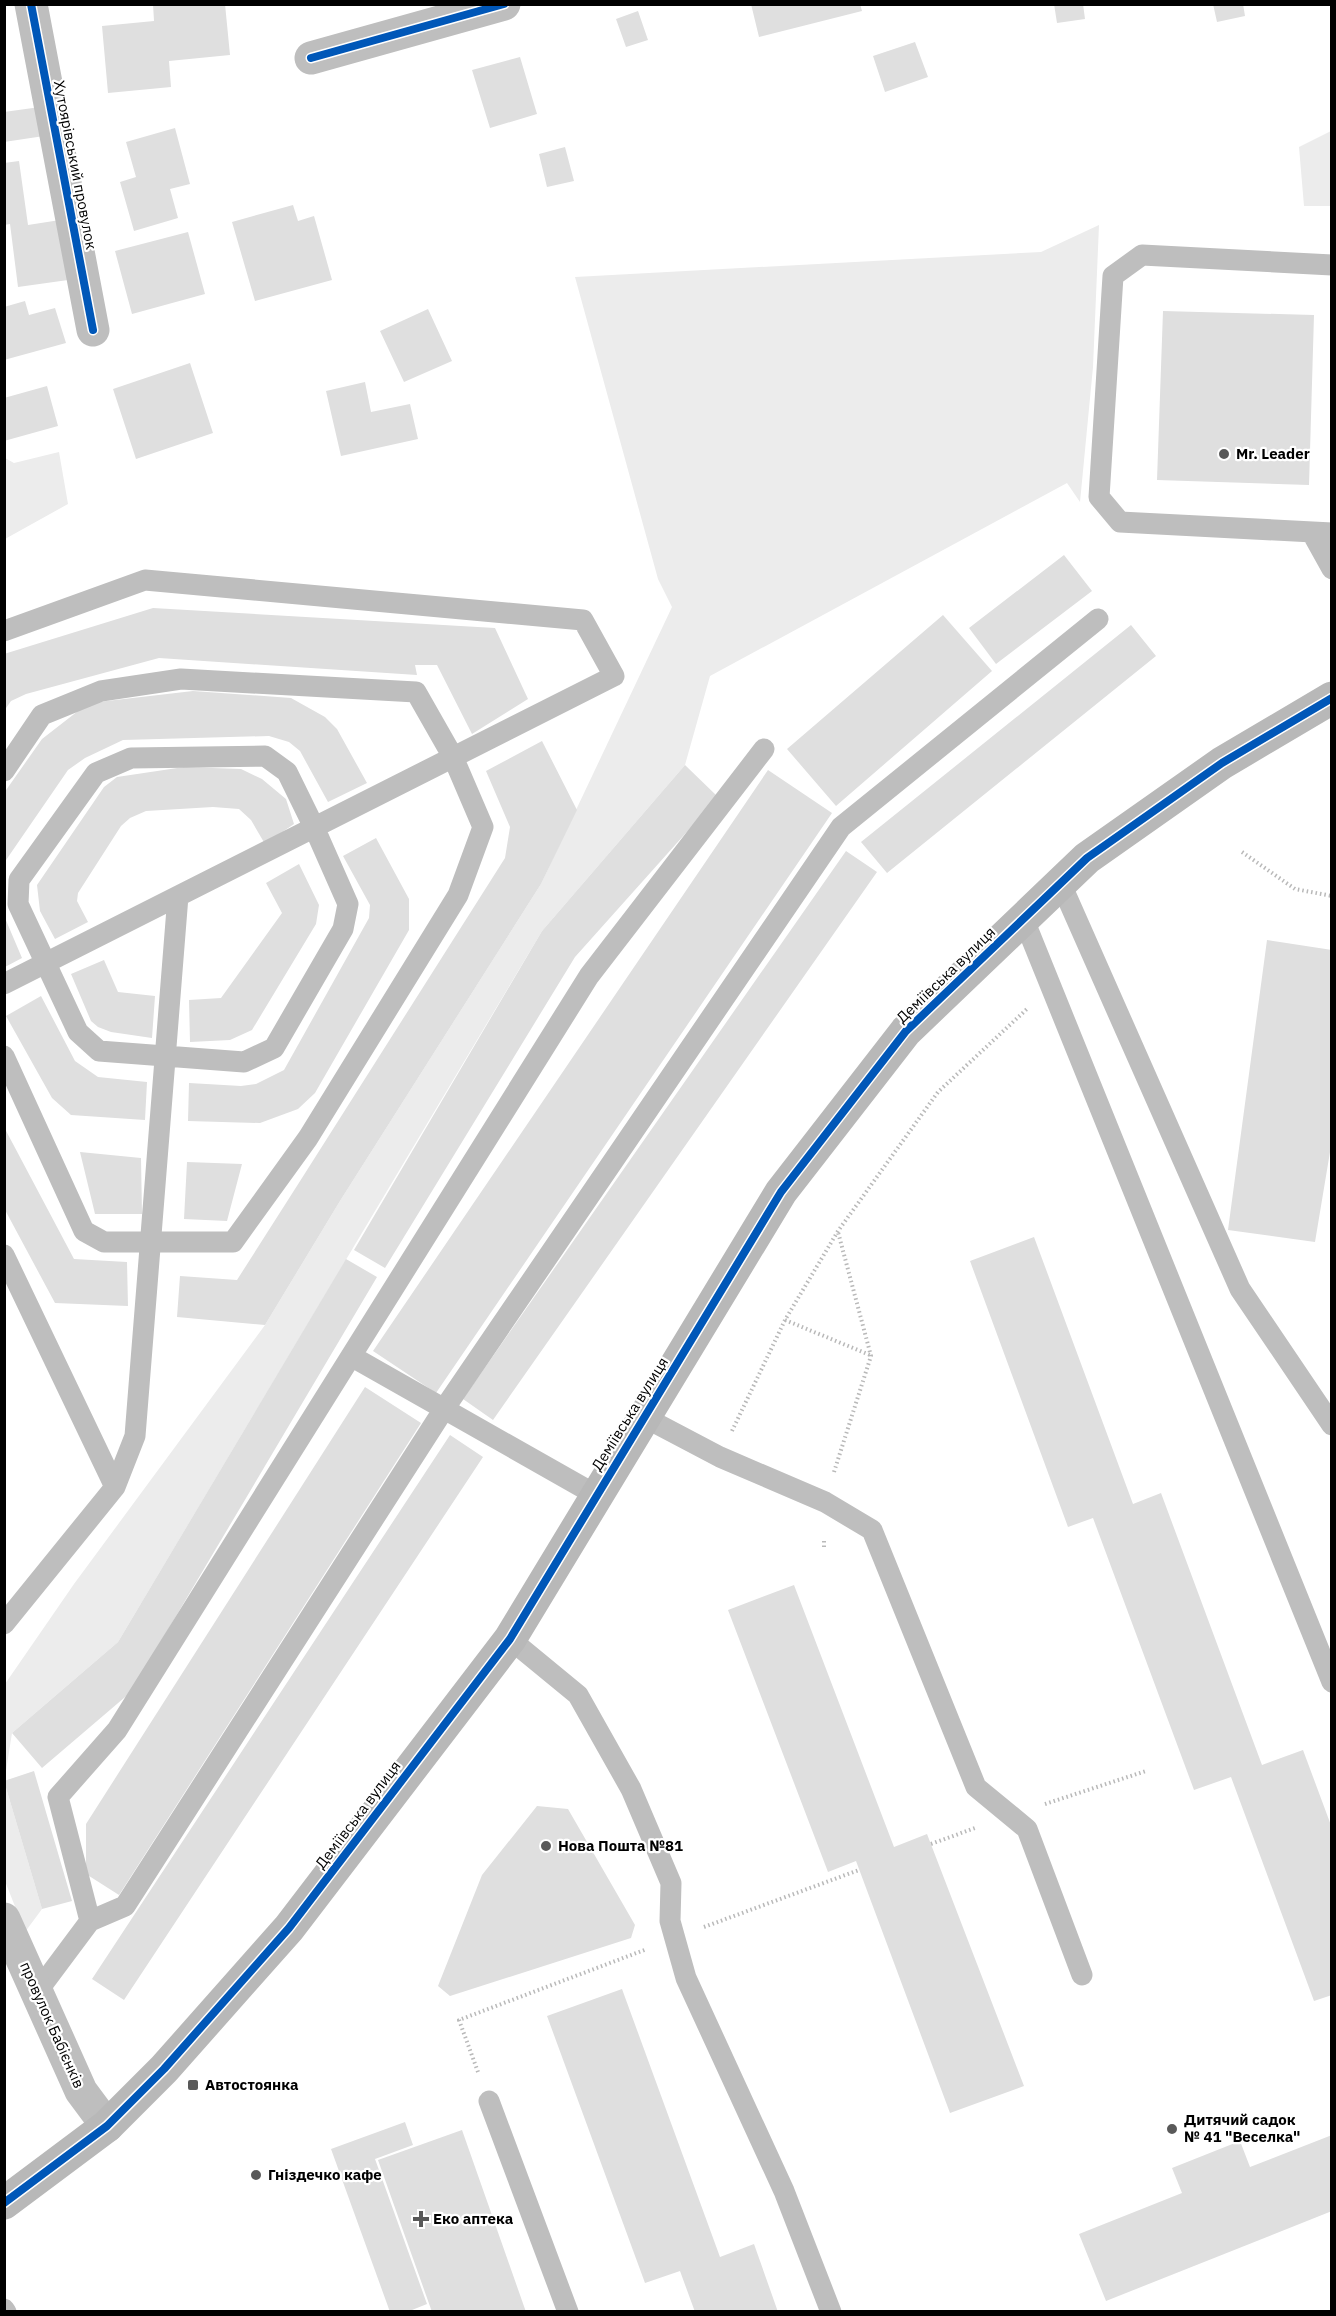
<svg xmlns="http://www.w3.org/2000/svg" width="1336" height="2316" font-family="'IBM Plex Sans',sans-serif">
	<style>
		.green { fill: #ececec }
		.building { fill: #dfdfdf }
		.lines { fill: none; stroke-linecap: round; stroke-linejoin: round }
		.path { stroke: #b9b9b9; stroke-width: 4; stroke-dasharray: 1.5 3; stroke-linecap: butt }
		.lane { stroke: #bebebe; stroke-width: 21 }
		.street { stroke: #bebebe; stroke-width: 33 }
		.secondary { stroke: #b8b8b8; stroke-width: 33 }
		.cycleway-casing { stroke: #fff; stroke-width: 11 }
		.cycleway { stroke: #0057b8; stroke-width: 8 }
		.poi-dot { fill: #595959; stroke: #fff; stroke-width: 2 }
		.labels { text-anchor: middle; stroke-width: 4.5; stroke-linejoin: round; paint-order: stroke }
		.street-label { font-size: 15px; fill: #000; stroke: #fff }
		.poi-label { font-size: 15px; font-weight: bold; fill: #000; stroke: #fff; text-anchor: start }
	</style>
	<rect width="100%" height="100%" fill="#fff"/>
	<path class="green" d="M1331,131V206H1304L1299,147Z
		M1099,225L1093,367L1080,502L1067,483L710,676L685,765L542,931L118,1642L12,1733L5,1777V1684L74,1584L265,1325L340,1201L541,884L672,607L658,579L575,277L1041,252Z
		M59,452L68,504L5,539V458L14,463Z
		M4,1781L42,1909L25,1932L5,1881Z"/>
	<path class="building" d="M153,4H225L230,55L169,61L171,87L108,93L102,26L154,21Z
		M751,4H860L862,11L759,37Z
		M1054,4H1083L1085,19L1057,23Z
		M1213,4H1243L1245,16L1217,22Z
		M638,11L648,40L626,47L616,19Z
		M915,42L928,77L885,92L873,56Z
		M520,57L537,114L490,128L472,70Z
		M40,107L44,136L4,142V112Z
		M175,128L190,184L170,189L178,218L134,231L120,182L136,177L126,142Z
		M565,147L574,181L547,187L539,154Z
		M19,161L28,225L60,220L68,280L18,287L10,224L4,225V163Z
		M293,205L298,221L314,216L332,280L255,301L232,222Z
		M188,232L205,294L132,314L115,251Z
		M25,301L29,315L55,308L66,343L4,360V307Z
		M428,309L452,361L404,382L380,331Z
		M1163,311L1314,315L1309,485L1157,480Z
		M190,363L213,433L136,459L113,389Z
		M365,382L371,412L410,404L418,439L341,456L326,391Z
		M47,386L58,426L4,441V398Z
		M1064,555L1092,591L996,664L969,628Z
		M153,608L495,628L528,699L472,734L437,665H415L417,675L159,658L26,694L11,701L4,711V654Z
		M943,615L992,671L836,806L787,749Z
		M1131,625L1156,656L887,873L861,842Z
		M193,691L291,698L325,717L337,729L367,783L328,802L300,751L289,742L269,736L123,740L85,758L68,770L4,863V793L42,739L78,711L98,702Z
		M542,741L577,810L541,884L340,1201L265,1325L177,1317L180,1276L237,1280L302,1178L505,858L510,827L486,771Z
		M685,765L718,797L575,957L385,1268L354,1250L542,931Z
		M184,767L241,769L262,779L286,799L294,824L265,844L251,820L239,809L213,807L146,811L130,818L121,826L78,893L77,901L88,922L55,939L40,911L37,885L104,787L117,777Z
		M768,770L832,813L436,1393L373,1351Z
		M376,838L409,899V930L315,1093L298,1109L260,1123L188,1121L189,1083L241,1086L256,1084L284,1070L369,918L370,905L343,856Z
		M846,851L877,872L493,1420L463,1399Z
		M299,864L319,905L316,924L252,1030L230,1040L190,1042L189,1000L221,998L282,913L266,883Z
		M5,918L22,958L5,967Z
		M1267,940L1332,950V1140L1315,1242L1228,1230Z
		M104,960L118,992L155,996L152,1038L111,1032L98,1027L91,1021L71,974Z
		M41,996L75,1061L98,1077L147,1082L145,1120L71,1115L52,1098L6,1016Z
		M4,1127L74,1259L127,1262L128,1306L55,1303L4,1208Z
		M80,1152L141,1158L142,1214H95Z
		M187,1162L242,1164L227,1221L184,1219Z
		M1034,1237L1133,1504L1161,1493L1262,1765L1303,1750L1332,1828V1995L1314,2001L1231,1777L1194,1790L1093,1518L1068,1527L970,1261Z
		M346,1259L377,1277L131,1692L42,1768L12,1733L118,1642Z
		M365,1387L421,1423L119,1895L86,1874V1824Z
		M450,1435L483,1457L124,2000L92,1979Z
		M794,1585L894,1847L927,1834L1024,2086L950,2113L856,1861L828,1872L728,1610Z
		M34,1771L72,1901L42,1909L4,1781Z
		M537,1806L568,1809L635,1925L631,1938L450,1996L438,1986L482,1875Z
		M622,1989L720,2257L754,2244L778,2312H695L680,2271L645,2283L547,2016Z
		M405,2122L413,2145L375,2159L427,2304L407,2312H390L331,2149Z
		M462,2130L526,2312H432L378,2160Z
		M1332,2135V2211L1106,2301L1079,2234L1182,2193L1172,2168L1240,2141L1250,2167Z"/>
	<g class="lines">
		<path class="path" d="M1242,852L1295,889L1332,896
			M785,1320L870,1355
			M732,1431L785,1320L838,1231L938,1092L1028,1008
			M834,1472L871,1356L838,1232
			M824,1547V1538
			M1045,1804L1146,1771
			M931,1844L975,1828
			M704,1927L859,1870
			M478,2072L459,2020L647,1949"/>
		<path class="lane" d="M1332,265L1142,255L1113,276L1099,497L1120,522L1332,533
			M1312,533L1332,569
			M4,631L145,580L583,620L614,676L4,984
			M265,756L287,772L314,827L348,904L343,929L274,1048L244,1062L99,1051L78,1032L18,904L19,880L96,773L131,758Z
			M4,771L42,715L101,691L181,679L416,692L453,757L483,827L458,895L308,1138L233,1242H104L84,1231L4,1056
			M1061,884L1240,1289L1332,1425
			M1024,920L1332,1682
			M4,1255L115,1487
			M351,1356L596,1495
			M644,1417L720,1457L825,1502L872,1530L976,1787L1027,1829L1082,1975
			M4,1624L115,1487L135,1436L178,896
			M510,1639L578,1695L631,1789L671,1883L670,1921L686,1978L784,2191L831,2312
			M90,1921L125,1906L444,1409L841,827L1098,619
			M37,1992L90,1921L58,1797L117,1730L589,976L764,749
			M489,2101L568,2312
			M4,2309L6,2312"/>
		<path class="street" d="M31,4L93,330
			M311,58L504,4
			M4,1919L81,2091L107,2126"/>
		<path class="secondary" d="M4,2203L107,2126L164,2069L289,1928L510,1639L781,1192L906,1031L1087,858L1222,763L1332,698"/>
		<g class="cycleway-casing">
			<path id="cycleway" d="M31,4L93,330
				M311,58L504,4
				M4,2203L107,2126L164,2069L289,1928L510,1639L781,1192L906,1031L1087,858L1222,763L1332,698"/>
		</g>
		<use href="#cycleway" class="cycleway"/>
	</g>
	<g class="poi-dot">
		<circle cx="1224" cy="454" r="6"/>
		<circle cx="546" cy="1846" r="6"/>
		<rect x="187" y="2079" width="12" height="12" rx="3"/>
		<circle cx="1172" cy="2129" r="6"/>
		<circle cx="256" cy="2175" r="6"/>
		<path d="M418 2210h6v6h6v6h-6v6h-6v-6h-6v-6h6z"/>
	</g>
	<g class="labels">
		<g class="street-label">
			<text transform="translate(75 165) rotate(79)" y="5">Хутоярівський провулок</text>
			<text transform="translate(946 975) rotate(-44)" y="5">Деміївська вулиця</text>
			<text transform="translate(630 1414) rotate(-58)" y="5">Деміївська вулиця</text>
			<text transform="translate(358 1815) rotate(-53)" y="5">Деміївська вулиця</text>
			<text transform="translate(52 2025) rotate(66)" y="5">провулок Бабієнків</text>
		</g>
		<g class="poi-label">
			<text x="1236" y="459">Mr. Leader</text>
			<text x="558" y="1851">Нова Пошта №81</text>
			<text x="205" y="2090">Автостоянка</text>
			<text x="1184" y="2125">Дитячий садок<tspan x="1184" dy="17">№ 41 "Веселка"</tspan></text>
			<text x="268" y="2180">Гніздечко кафе</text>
			<text x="433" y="2224">Еко аптека</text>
		</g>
	</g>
	<rect width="1336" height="2316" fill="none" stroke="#000000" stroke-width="12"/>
</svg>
